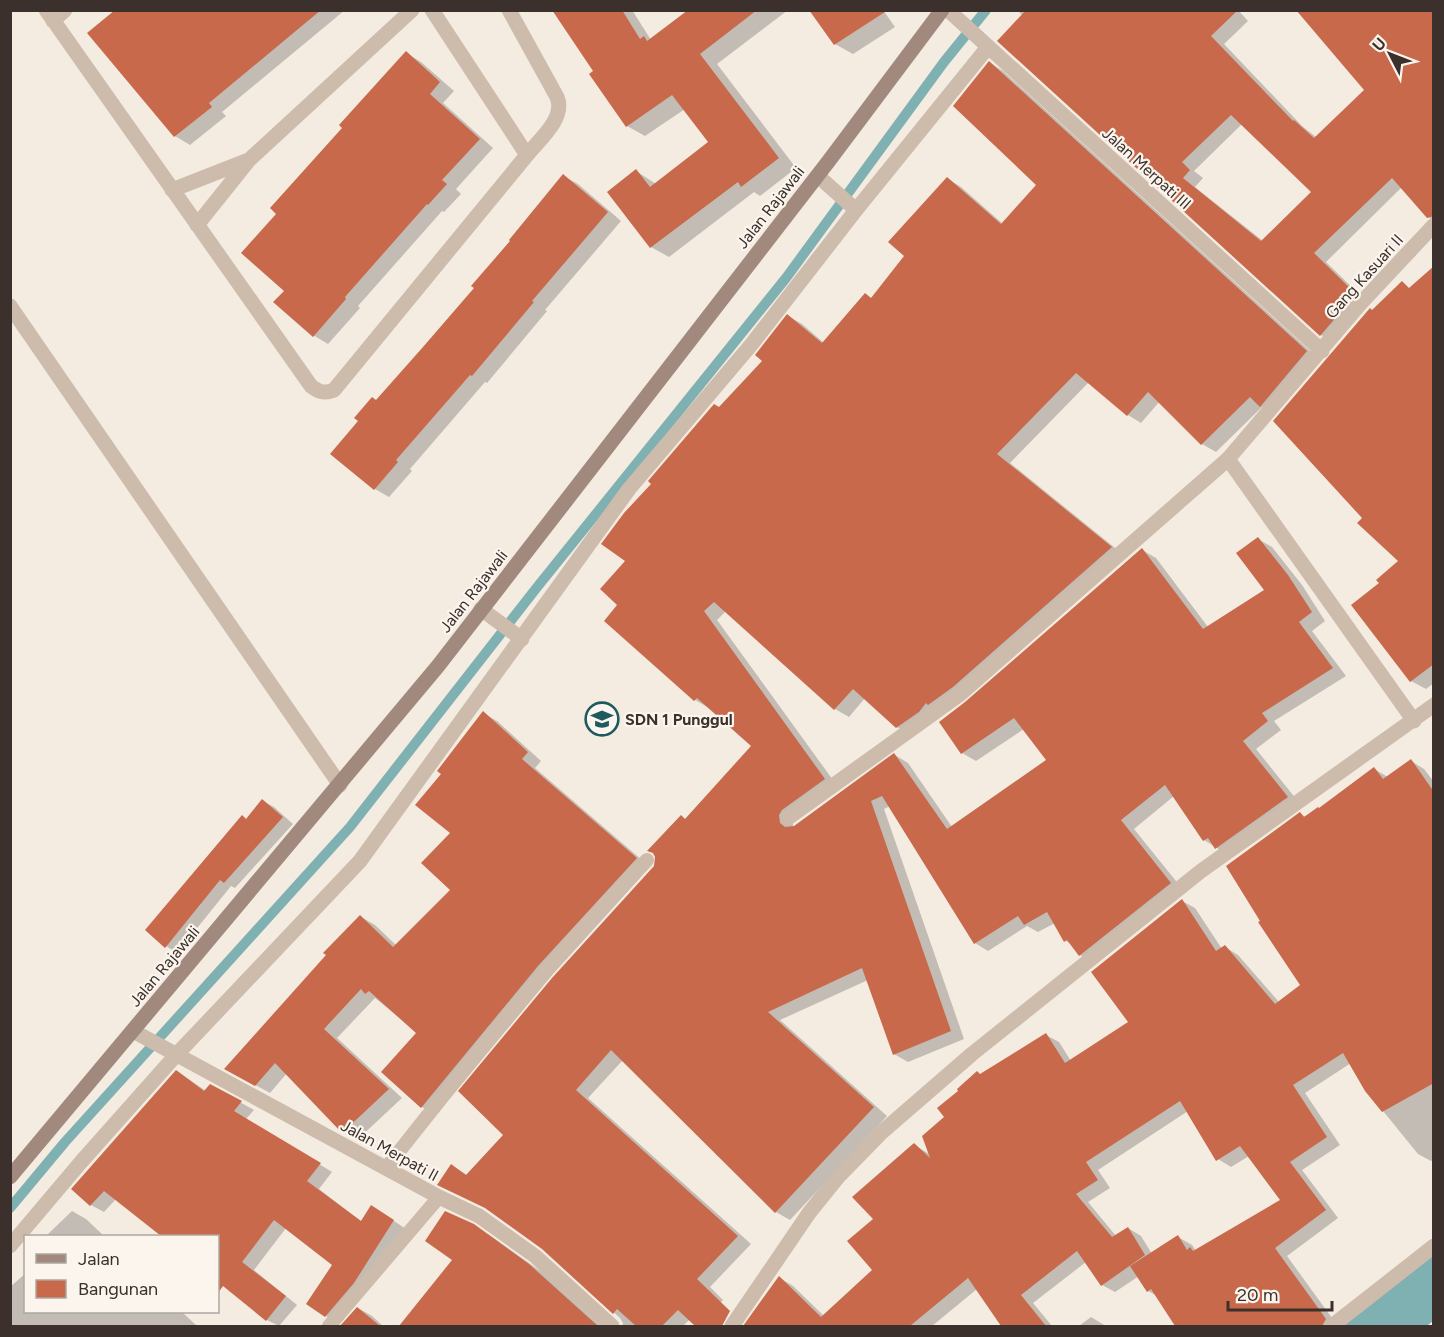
<svg xmlns="http://www.w3.org/2000/svg" width="1444" height="1337" font-family="Figtree,sans-serif">
	<style>
		.shadow { fill: #0003; fill-rule: evenodd }
		.lines { fill: none; stroke-linecap: round; stroke-linejoin: round }
		.stream { stroke: #7fb0b2; stroke-width: 10 }
		.river { stroke: #7fb0b2; stroke-width: 62 }
		.building { fill: #c8694b; fill-rule: evenodd }
		.lane { stroke: #cdbbac; stroke-width: 14 }
		.street { stroke: #cdbbac; stroke-width: 15 }
		.secondary { stroke: #a18a7d; stroke-width: 15 }
		.labels { text-anchor: middle; stroke-width: 4.5; stroke-linejoin: round; paint-order: stroke }
		.street-label { font-size: 16px; fill: #3b302b; stroke: #fbf5ee }
		.poi-label { font-size: 16px; font-weight: bold; fill: #3b302b; stroke: #fbf5ee; text-anchor: start }
	</style>
	<rect width="100%" height="100%" fill="#f4ebe1"/>
	<path class="shadow" d="M118,10H345L222,112L226,116L190,145L175,136L89,33Z
		M554,10H632L651,40L690,10H788L717,64L796,168L760,196L754,192L669,257L651,247L636,171L656,184L710,143L685,109L645,136L627,126L595,72Z
		M883,10L895,27L853,54L835,44Z
		M1021,10H1238L1248,21L1224,44L1302,126L1316,137L1366,90L1434,10V220L1428,217L1402,187L1326,262L1368,303L1334,342L1321,335L1019,12ZM1242,124L1313,192L1263,241L1195,187L1203,178L1194,171Z
		M406,53L421,62L454,91L443,103L493,148L456,189L461,194L444,212L442,211L358,306L360,308L328,344L313,335L286,290L278,214L345,128Z
		M990,63L1003,71L1320,360L1274,414L1262,407L1216,452L1202,444L1160,401L1141,423L1128,415L1089,382L1010,463L1125,556L911,735L897,727L865,698L849,717L835,709L726,611L717,620L838,787L793,821V828L895,755L908,763L952,827L1048,760L1024,729L976,761L962,753L941,722L966,704L1142,550L1156,558L1208,627L1266,591L1258,539L1272,547L1302,585L1325,621L1312,631L1346,676L1274,721L1281,730L1256,749L1301,805L1230,856L1204,840L1174,796L1134,829L1184,891L1094,963L1080,955L1072,945L1065,940L1055,923L1038,932L1027,926L988,951L975,943L890,806L884,809L964,1039L908,1062L894,1054L868,980L780,1020L887,1116L790,1220L776,1212L623,1060L588,1098L751,1244L710,1287L723,1300L700,1324L691,1318L683,1326H622L623,1323L620,1318L452,1166L467,1175L505,1135L655,867L686,820L753,746L709,708L695,700L606,621L619,605L627,561L720,408L764,361L788,316L802,324L824,343L866,295L872,299L906,256L948,179L961,187L1003,224L1038,185Z
		M563,176L578,184L621,221L545,310L547,311L487,383L485,382L410,469L412,471L389,497L375,489L333,454L476,288Z
		M1434,609V683L1426,689L1411,681Z
		M483,713L497,721L541,761L535,768L650,867L553,974L436,1115L422,1107L383,1072L418,1033L375,998L337,1038L402,1098L357,1140L343,1132L287,1073L270,1093L226,1069L361,917L375,925L397,946L453,890L452,833L443,773Z
		M1411,761L1424,769L1434,782V1159L1431,1161L1418,1154L1366,1090L1351,1063L1305,1093L1340,1145L1302,1170L1338,1218L1287,1256L1337,1325L1334,1326H1177L1157,1296L1148,1291L1139,1276L1115,1292L1102,1285L1086,1262L1033,1303L1052,1326H1003L977,1289L932,1326H745L780,1278L793,1286L824,1316L874,1271L875,1220L914,1145L931,1155L946,1117L981,1075L1046,1035L1059,1042L1071,1061L1130,1022L1182,901L1195,908L1222,949L1225,947L1238,955L1279,1002L1302,985L1300,814L1306,817L1320,810L1374,769L1388,777ZM1188,1111L1218,1159L1231,1167L1249,1156L1282,1200L1196,1251L1192,1245L1178,1237L1152,1254L1141,1236L1128,1228L1116,1236L1088,1202L1110,1188L1098,1170Z
		M263,801L274,807L293,824L235,888L231,886L177,953L166,946L247,820Z
		M177,1071L206,1091L211,1086L254,1110L246,1119L332,1172L319,1189L362,1222L385,1215L406,1229L339,1323L326,1316L334,1264L286,1228L254,1270L297,1305L279,1326L267,1320L218,1280V1236H163L116,1199L104,1212L91,1205L73,1189Z
		M72,1211L86,1219L104,1236H46Z
		M488,1234L543,1273L601,1326H401L455,1259Z
		M26,1273V1312H182L197,1326H10V1287Z
		M358,1308L372,1316L383,1326H342Z
		M1091,1317L1104,1325L1105,1326H1079Z"/>
	<g class="lines">
		<path class="stream" d="M10,1208L65,1142L350,827L538,586L786,278L944,62L986,10"/>
		<path class="river" d="M1376,1326L1434,1281"/>
	</g>
	<path class="building" d="M115,10H321L209,103L212,107L174,137L87,33Z
		M552,10H622L640,39L644,36L647,41L688,10H757L700,54L779,158L741,187L738,182L650,248L607,192L636,169L650,187L708,142L672,95L626,127L589,74L593,71Z
		M809,10H888L834,45Z
		M1026,10H1238L1211,36L1293,121L1294,120L1314,138L1364,90L1296,10H1434V216L1427,218L1392,178L1314,253L1356,294L1320,336L997,41ZM1231,115L1311,192L1261,241L1183,178L1190,170L1182,162Z
		M406,51L440,82L430,94L480,139L442,180L447,184L428,205L427,204L345,297L346,299L313,337L273,302L284,291L241,253L276,214L270,208L342,128L339,125Z
		M989,61L1307,351L1260,407L1250,397L1201,445L1148,392L1127,416L1076,373L997,454L1112,547L953,687L928,705L926,703L919,712L896,728L853,689L834,710L714,602L704,611L825,779L782,810L779,815L780,823L785,827L794,826L894,753L947,829L1046,760L1014,718L961,754L939,722L965,702L1142,548L1203,629L1264,590L1236,553L1258,537L1288,575L1312,612L1299,622L1333,668L1262,713L1268,721L1243,741L1288,797L1215,849L1208,838L1203,841L1165,785L1121,820L1171,883L1079,956L1067,940L1064,942L1047,912L1024,925L1018,916L974,944L882,796L871,801L951,1031L893,1055L862,968L768,1012L874,1107L775,1213L611,1050L576,1090L738,1236L697,1279L730,1311L722,1326H695L678,1310L662,1326H636L617,1309L613,1314L542,1249L485,1208L437,1185L451,1164L466,1175L503,1135L458,1091L552,978L654,866L655,857L653,853L647,851L681,815L685,819L751,746L697,698L694,701L604,621L617,605L600,589L625,561L601,544L624,513L651,484L648,481L714,404L719,407L762,361L755,355L787,314L822,343L865,293L871,298L904,256L888,242L947,177L1001,224L1036,185L953,106Z
		M563,174L608,212L532,301L534,302L488,357L472,376L470,375L396,460L398,462L374,490L330,454L358,421L354,418L372,397L376,400L423,347L474,288L471,286L510,241L509,240Z
		M1434,266V664L1410,682L1351,605L1379,583L1376,580L1398,561L1357,523L1362,518L1273,421L1370,308L1372,310L1402,281L1409,288Z
		M483,711L528,752L522,759L637,858L538,966L421,1108L381,1072L416,1033L369,991L365,994L361,989L324,1029L389,1089L342,1133L275,1063L255,1086L224,1069L326,955L323,953L360,915L393,947L450,890L421,863L450,833L415,805L441,774L437,771Z
		M1411,759L1434,792V1083L1382,1112L1365,1091L1343,1053L1293,1085L1327,1137L1290,1162L1326,1210L1275,1248L1326,1319L1322,1326H1175L1151,1289L1147,1292L1130,1266L1178,1235L1187,1250L1190,1247L1193,1251L1280,1200L1240,1146L1216,1161L1180,1101L1086,1162L1098,1180L1076,1194L1112,1237L1128,1227L1145,1255L1101,1286L1077,1251L1021,1295L1046,1326H1001L968,1278L910,1326H743L779,1276L821,1317L872,1270L847,1241L873,1219L852,1197L914,1143L930,1158L922,1136L944,1117L937,1108L958,1091L957,1089L977,1071L980,1074L1046,1033L1065,1063L1128,1022L1091,972L1182,899L1216,951L1225,945L1275,1004L1300,985L1258,922L1260,921L1226,866L1300,812L1304,817L1318,807L1319,808L1374,767L1383,779Z
		M262,799L283,817L224,883L220,880L165,948L145,930L242,815L246,819Z
		M176,1070L204,1091L210,1084L242,1101L234,1111L321,1163L307,1181L361,1221L371,1205L394,1220L354,1283L325,1317L306,1304L332,1265L274,1220L242,1262L286,1296L266,1321L223,1286L218,1293V1236H161L104,1191L90,1206L71,1189Z
		M445,1211L474,1224L529,1264L598,1326H399L452,1260L425,1241Z
		M357,1307L380,1326H340Z"/>
	<g class="lines">
		<path class="lane" d="M386,1168C469,1063 553,956 647,860
			M329,1326L439,1197"/>
		<path class="street" d="M46,10L311,386C319,392 324,394 334,390L527,155C539,140 566,118 557,97L509,10
			M432,10L527,155
			M948,10L1322,351
			M53,21L65,10
			M818,176L856,210
			M172,190L246,161
			M197,225L249,160L412,10
			M10,306L340,785
			M1228,459L1414,721
			M481,609L522,639
			M788,818L959,695L1228,459L1361,303L1434,225
			M133,1031L439,1197L479,1216L535,1256L612,1326
			M10,1246L81,1162L177,1054L360,861L629,489L751,345L856,210L988,47
			M732,1326L809,1213L838,1177L882,1132L972,1054L1201,871L1434,705
			M1332,1326L1434,1246"/>
		<path class="secondary" d="M10,1177L438,666L828,162L942,10"/>
	</g>
	<defs>
		<g id="school-ring" transform="scale(1.725)"><circle r="9.5" fill="#fbf5ee" stroke="#1f5a5e" stroke-width="1.5"/><path d="M0-5L7-2L0 1L-7-2ZM-4 1L0 2.5L4 1V4Q0 6-4 4Z" fill="#1f5a5e"/></g>
	</defs>
	<g fill-rule="evenodd">
		<use href="#school-ring" x="602" y="719"/>
	</g>
	<g class="labels">
		<g class="street-label">
			<text transform="translate(1147 168) rotate(42)" y="6">Jalan Merpati III</text>
			<text transform="translate(770 207) rotate(-52)" y="6">Jalan Rajawali</text>
			<text transform="translate(1364 276) rotate(-48)" y="6">Gang Kasuari II</text>
			<text transform="translate(473 591) rotate(-52)" y="6">Jalan Rajawali</text>
			<text transform="translate(164 966) rotate(-50)" y="6">Jalan Rajawali</text>
			<text transform="translate(390 1150) rotate(29)" y="6">Jalan Merpati II</text>
		</g>
		<g class="poi-label">
			<text x="625" y="725">SDN 1 Punggul</text>
		</g>
	</g>
	<rect width="1444" height="1337" fill="none" stroke="#3b302b" stroke-width="24"/>
	<rect x="24" y="1235" width="195" height="78" fill="#fbf5ee" stroke="#aea6a0" stroke-width="1.5"/>
	<rect x="36" y="1254" width="30" height="9" fill="#a18a7d" stroke="#aea6a0" stroke-width="1.5"/>
	<text x="78" y="1265" font-size="18" fill="#3b302b">Jalan</text>
	<rect x="36" y="1280" width="30" height="18" fill="#c8694b" stroke="#aea6a0" stroke-width="1.5"/>
	<text x="78" y="1295" font-size="18" fill="#3b302b">Bangunan</text>
	<g transform="translate(1390 54) rotate(312)" stroke="#fbf5ee" stroke-width="4.5" paint-order="stroke">
	<path d="M0-4.5L10 22L0 15L-10 22Z" fill="#3b302b"/>
	<text y="-9" font-size="16" font-weight="bold" text-anchor="middle" fill="#3b302b">U</text>
	</g>
	<path d="M1228 1301v9h104v-9" fill="none" stroke="#3b302b" stroke-width="3"/>
	<text x="1237" y="1301" font-size="18" fill="#3b302b" stroke="#fbf5ee" stroke-width="4.5" paint-order="stroke">20 m</text>
</svg>
